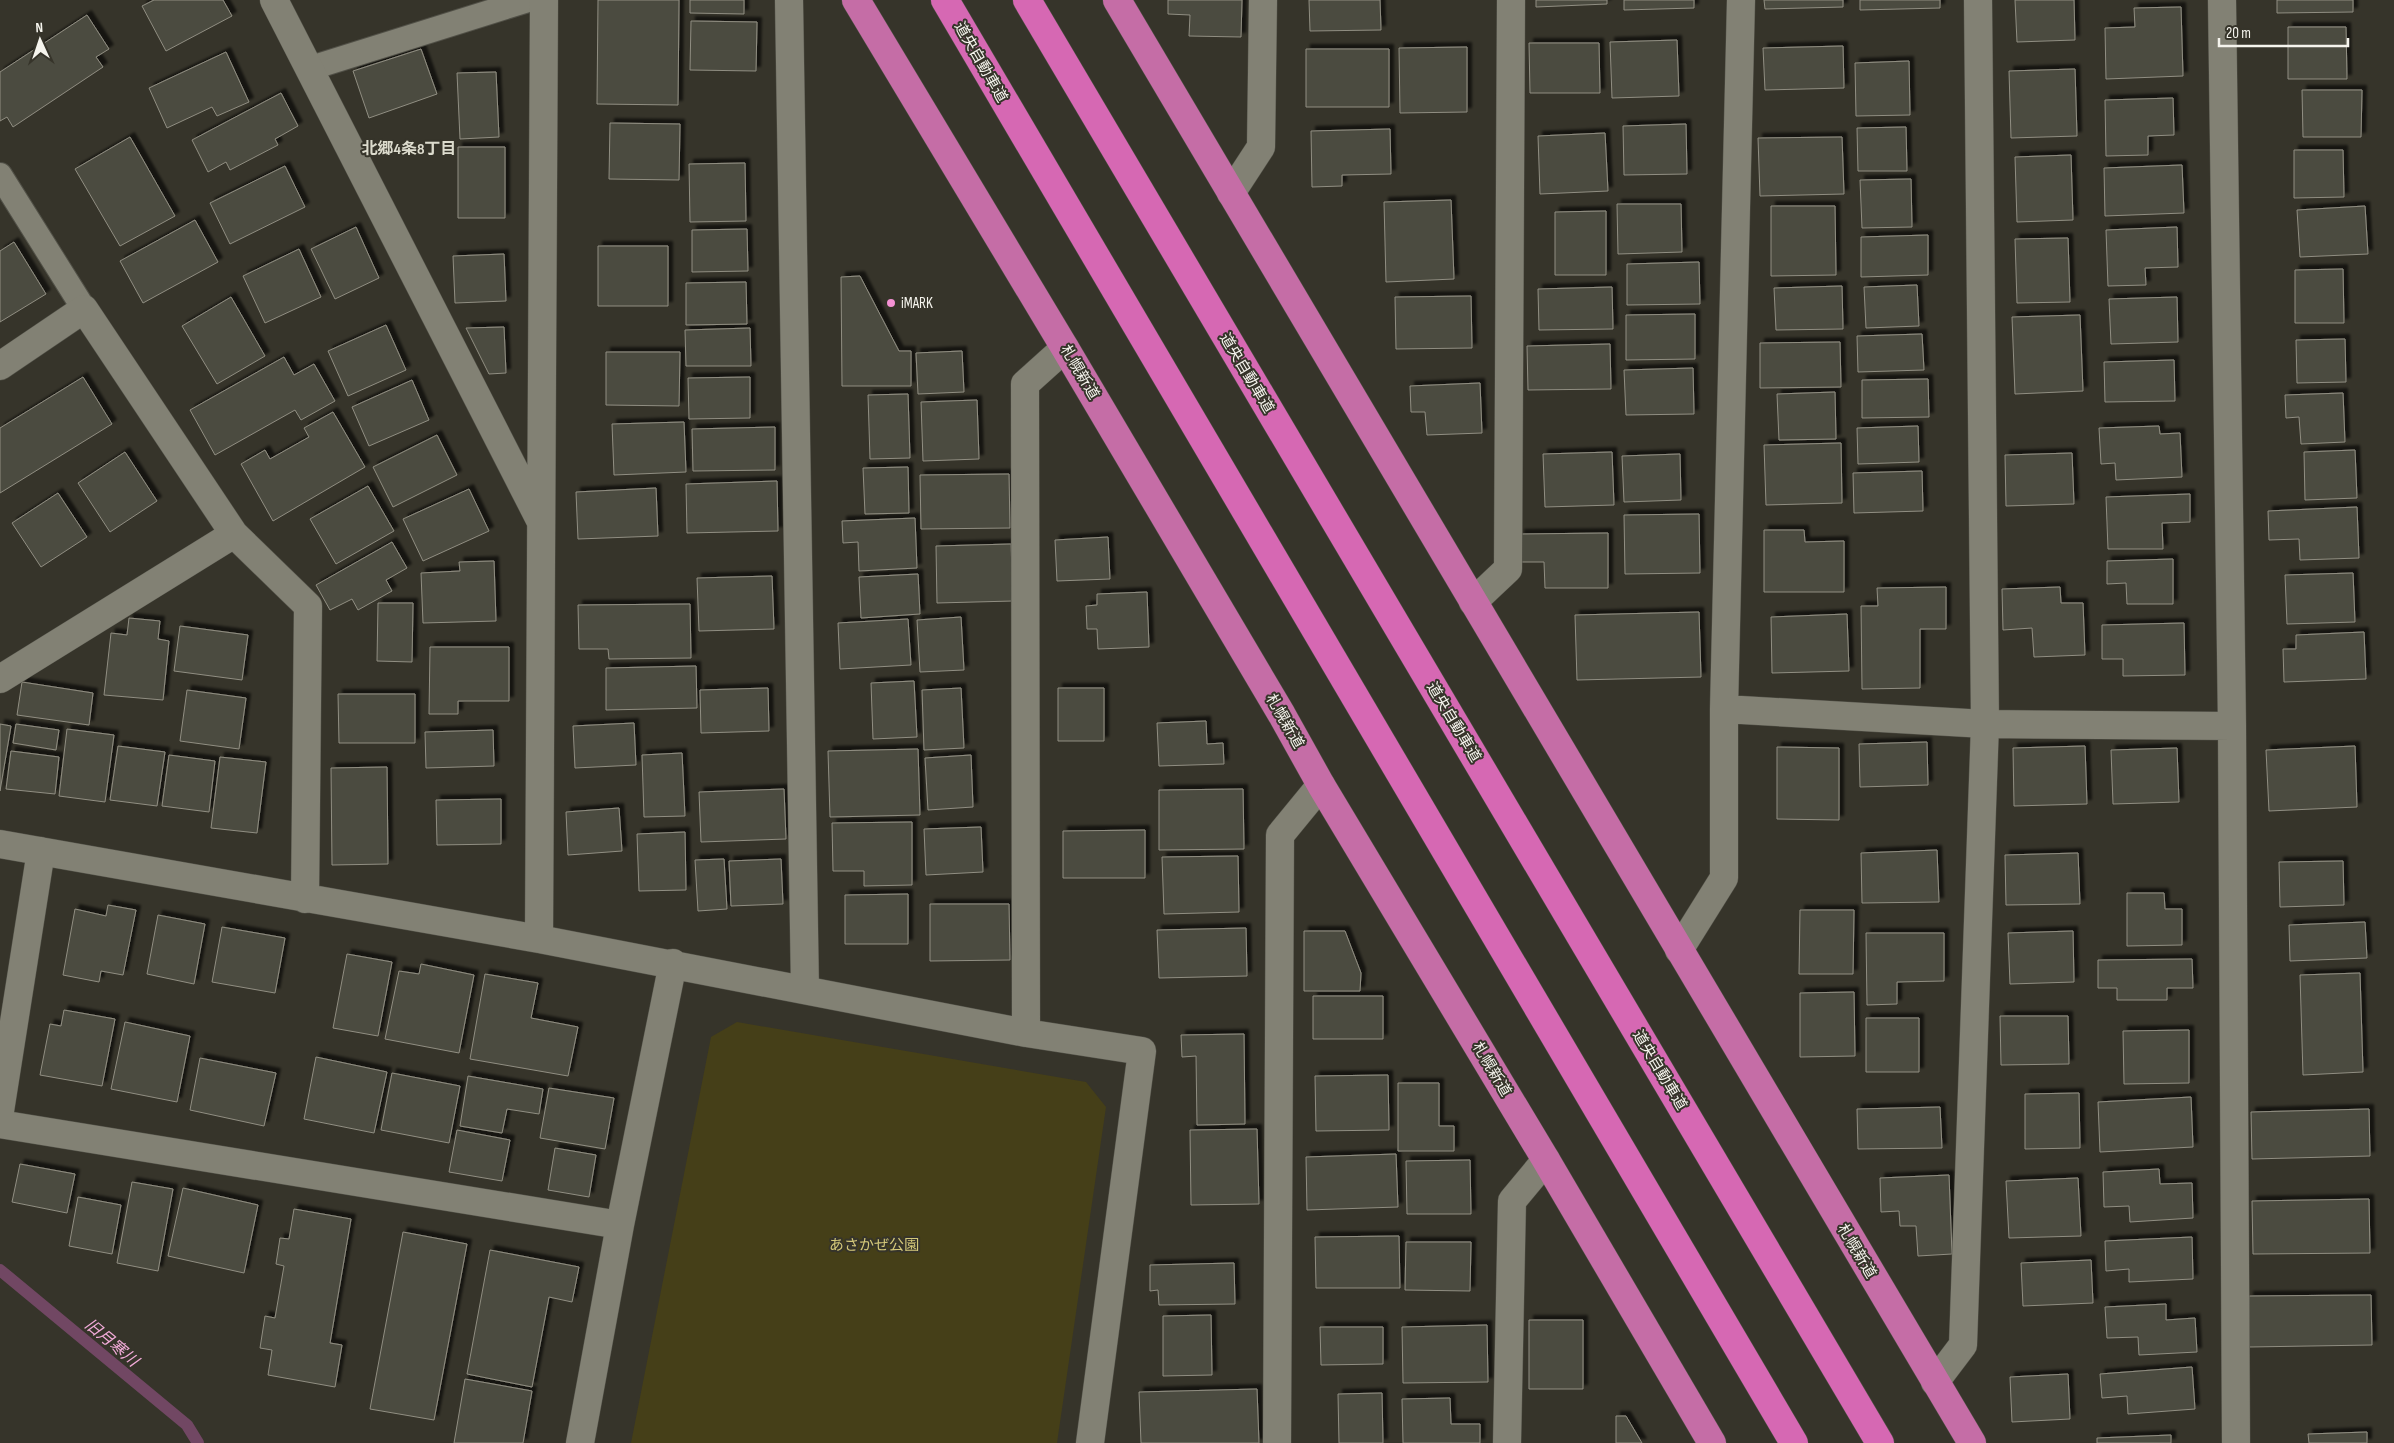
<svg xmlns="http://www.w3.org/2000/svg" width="2394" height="1443" font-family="'Sofia Sans Condensed','Noto Sans JP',sans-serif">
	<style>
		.green { fill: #453f18 }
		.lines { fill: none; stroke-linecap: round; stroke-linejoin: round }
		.stream { stroke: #714763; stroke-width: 12 }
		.building { fill: #4c4b40; stroke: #908e82; filter: url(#shadow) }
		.service-casing { stroke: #515047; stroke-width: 26 }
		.minor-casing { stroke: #515047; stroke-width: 29 }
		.trunk-casing { stroke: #515047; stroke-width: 29 }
		.motorway-casing { stroke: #515047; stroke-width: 29 }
		.service { stroke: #828174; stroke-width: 24 }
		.minor { stroke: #828174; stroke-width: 28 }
		.trunk { stroke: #c56da6; stroke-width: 28 }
		.motorway { stroke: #d668b3; stroke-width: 28 }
		.poi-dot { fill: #f491d3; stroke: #36342a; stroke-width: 2 }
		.labels { text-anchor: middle; stroke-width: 4; stroke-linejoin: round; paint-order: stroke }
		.street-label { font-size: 15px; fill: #f5f4ed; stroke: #36342a }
		.poi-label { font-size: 15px; fill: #f5f4ed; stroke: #36342a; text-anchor: start }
		.park-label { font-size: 15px; fill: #d4c879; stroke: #36342a }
		.neighbourhood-label { font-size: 16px; font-weight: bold; fill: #dcdbcd; stroke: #36342a }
		.water-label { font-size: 16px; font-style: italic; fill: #f3acda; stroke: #36342a }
	</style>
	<defs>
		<filter id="shadow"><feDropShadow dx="4.5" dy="-4.5" stdDeviation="1" flood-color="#0009"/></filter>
	</defs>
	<rect width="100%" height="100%" fill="#36342a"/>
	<path class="green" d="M737,1022L1086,1082L1106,1107L1057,1443H631L711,1037Z"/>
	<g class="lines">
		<path class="stream" d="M0,1270L187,1425L198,1443"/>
	</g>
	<path class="building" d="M154,0H223L232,16L166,51L142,6Z
		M598,0H679L678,105L597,104Z
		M690,0H744V14L690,13Z
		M1168,0H1242L1241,37L1189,36L1190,15L1168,14Z
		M1309,0H1380L1381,30L1310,31Z
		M1536,0H1607V4L1536,7Z
		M1624,0H1694V8L1624,10Z
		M1764,0H1843V7L1765,9Z
		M1860,0H1940V8L1860,10Z
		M2015,0H2074L2075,40L2017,42Z
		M2277,0H2353V12L2277,13Z
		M2181,7L2183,76L2106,79L2105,28L2135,27L2134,8Z
		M87,15L109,49L96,57L103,67L13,127L7,117L0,121V72Z
		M691,21L757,22L756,71L690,70Z
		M2288,27H2346L2347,79H2288Z
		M1677,40L1679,96L1612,98L1610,42Z
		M1529,43H1599L1600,93H1530Z
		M1843,46L1844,88L1765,90L1763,48Z
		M1467,47V112L1400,113L1399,48Z
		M421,49L437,94L369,118L353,71Z
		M1306,49H1389V107H1306Z
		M226,52L249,102L217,116L212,107L167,128L149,88Z
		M1909,61L1910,115L1856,116L1855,63Z
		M2075,69L2077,136L2011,138L2009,71Z
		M496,72L499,137L460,139L457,73Z
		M2302,90H2362L2361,137H2303Z
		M281,93L298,126L275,139L278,145L230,170L226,162L208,172L192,140Z
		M2173,98L2174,135L2148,136V155L2106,156L2105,100Z
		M610,123L680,124L679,180L609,179Z
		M1686,124L1687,174L1624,175L1623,126Z
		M1906,127L1907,171H1858L1857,128Z
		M1390,129L1391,174L1342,175V186L1312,187L1311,131Z
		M1605,133L1608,191L1540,194L1538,136Z
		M130,137L175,216L120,246L75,169Z
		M1842,137L1844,194L1760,196L1758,138Z
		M458,147H505V218H458Z
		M2294,150H2343L2344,197L2294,198Z
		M2071,155L2073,220L2017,222L2015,157Z
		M745,163L746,221L690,222L689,164Z
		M2182,165L2184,213L2105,216L2104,168Z
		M285,166L305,207L230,244L210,203Z
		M1911,179L1912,227L1862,228L1860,180Z
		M1451,200L1454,279L1386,282L1384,202Z
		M1617,204H1681L1682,252L1618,254Z
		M1771,206H1835L1836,275L1771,276Z
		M2365,206L2368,254L2300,257L2297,210Z
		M1606,211V275H1555V212Z
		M195,220L218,262L143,303L120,261Z
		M356,227L379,278L335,299L311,249Z
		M2177,227L2178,267L2145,268L2146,285L2108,286L2106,230Z
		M747,229L748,271L692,272V230Z
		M1928,235V275L1861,277V237Z
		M2068,238L2070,302L2017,303L2015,239Z
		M14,242L46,294L0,322V251Z
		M598,246H668V306H598Z
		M299,249L321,297L265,323L243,276Z
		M504,254L506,301L455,303L453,256Z
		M1699,262L1700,304L1627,305V264Z
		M2343,269L2344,323H2295V270Z
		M860,276L899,351H911V386H842L841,277Z
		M746,282L747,324L686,325V283Z
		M1917,285L1919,326L1866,328L1864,287Z
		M1842,286L1843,329L1776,330L1774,288Z
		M1612,287L1613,329L1539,330L1538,289Z
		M1471,296L1472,348L1396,349L1395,297Z
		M231,297L265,356L217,384L182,326Z
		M2177,297L2178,342L2111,344L2109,299Z
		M1695,314V359L1626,360V315Z
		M2080,315L2083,391L2015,394L2012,317Z
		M386,325L406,370L348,396L328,351Z
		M504,327L506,373L489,374L466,328Z
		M750,328L751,366H686L685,330Z
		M1922,334L1924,370L1858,372L1857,336Z
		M2345,339L2346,382L2297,383L2296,340Z
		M1840,342L1841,387L1760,388V343Z
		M1610,344L1611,389L1528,390L1527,346Z
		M962,351L964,392L918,394L916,353Z
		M606,352H680L679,406L606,405Z
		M284,357L294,375L314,364L335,401L301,420L295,410L215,455L190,410Z
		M2174,360L2175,401L2105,402L2104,362Z
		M1693,368L1694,414L1626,415L1624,370Z
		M83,377L112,424L0,493V428Z
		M750,377V418L689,419L688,378Z
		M1928,379L1929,417L1862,418V380Z
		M412,380L429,420L369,446L352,407Z
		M1480,383L1482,433L1427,435L1425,412H1411L1410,386Z
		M1835,392L1836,439L1779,440L1777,394Z
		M2343,393L2345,442L2301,444L2299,417L2286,418L2285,395Z
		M908,394L910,458L870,459L868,395Z
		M977,400L979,459L923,461L921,402Z
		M333,412L365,467L273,521L241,464L265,450L270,459L309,437L304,428Z
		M684,422L686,472L614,475L612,424Z
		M1918,426L1919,462L1858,464L1857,428Z
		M2159,426L2160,434L2180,433L2182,477L2116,480L2115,463L2101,464L2099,428Z
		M775,427V470L693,471L692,429Z
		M437,435L457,475L393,507L373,467Z
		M1841,443L1842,503L1766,505L1764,445Z
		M2355,450L2357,498L2305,500L2304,452Z
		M125,452L157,501L110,532L78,483Z
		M1612,452L1614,505L1545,507L1543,454Z
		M2072,453L2074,504L2006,506L2005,455Z
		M1680,454L1681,500L1624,502L1622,456Z
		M908,467L909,513L865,514L863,468Z
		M1922,471L1923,511L1854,513L1853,473Z
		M1009,474L1010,528L921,529L920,475Z
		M777,481L778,531L687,533L686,484Z
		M368,486L394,531L336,564L310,519Z
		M656,488L658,536L578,539L576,492Z
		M469,489L489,531L423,561L403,519Z
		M58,493L87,537L41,567L12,523Z
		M2190,494V522L2162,523L2163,549H2108L2106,497Z
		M2357,507L2359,558L2300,560L2299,539L2269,540L2268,511Z
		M1699,514L1700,573L1625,574L1624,515Z
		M915,518L917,568L859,571L858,542L843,543L842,521Z
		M1764,530H1804L1805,542L1844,541V592H1764Z
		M1608,533V588H1545L1544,562H1520V534Z
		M1108,537L1110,579L1057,581L1055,540Z
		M392,542L407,568L386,580L392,591L358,610L352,599L330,610L316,585Z
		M1011,544L1013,601L937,603L936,546Z
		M2173,559V604H2127L2126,583L2107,584V561Z
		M494,561L496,621L423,623L421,573L460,571L459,562Z
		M2353,573L2355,622L2287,624L2285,575Z
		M918,574L920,614L861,618L859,577Z
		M772,576L774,629L699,631L697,578Z
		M1946,587V629H1920V688L1862,689L1861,606H1878L1877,588Z
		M2060,587L2061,603H2083L2085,655L2034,657L2032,628L2003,630L2002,589Z
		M1147,592L1149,647L1098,649L1097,629H1087L1086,606L1097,605V594Z
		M378,603H413L412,662L377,661Z
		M690,604L691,658L609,659L608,649H579L578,605Z
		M1699,612L1701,677L1577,680L1575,615Z
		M1847,614L1849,671L1772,673L1771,617Z
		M961,617L964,670L920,672L917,620Z
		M129,618L160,621L158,639L169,641L163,700L104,695L111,633L127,635Z
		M908,619L911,665L840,669L838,623Z
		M2184,623L2185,675L2123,676V659H2102V625Z
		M180,626L248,635L242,680L174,671Z
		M2364,632L2366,679L2284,682L2283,649H2296V635Z
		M430,647H509V701H458V714H429Z
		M696,666L697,708L606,710V668Z
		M914,681L917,737L873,739L871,683Z
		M22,682L93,693L89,725L17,715Z
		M768,688L769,731L701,733L700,690Z
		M961,688L964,748L924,750L922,690Z
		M1058,688H1104V741H1058Z
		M187,690L246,698L239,749L180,741Z
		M338,694H415V743H339Z
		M1206,721L1207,744L1223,743L1224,764L1159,766L1157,723Z
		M634,723L636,765L575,768L573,726Z
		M0,724L11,726L0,791Z
		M16,724L59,730L56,750L13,743Z
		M67,729L114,735L105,802L59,796Z
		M493,730L494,766L426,768L425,732Z
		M1927,742L1928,785L1860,787L1859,744Z
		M118,746L165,752L157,806L110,800Z
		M2085,746L2087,804L2014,806L2013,748Z
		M2355,746L2357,807L2269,811L2266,750Z
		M1777,747L1839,748V820L1777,819Z
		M2177,748L2179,802L2113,804L2111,750Z
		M918,749L920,815L830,817L828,751Z
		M11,751L59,757L55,794L6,789Z
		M682,753L685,816L644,817L642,755Z
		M169,755L215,761L209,812L162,806Z
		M971,755L973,807L928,810L925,758Z
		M220,757L266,762L257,833L211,828Z
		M387,767L388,864L332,865L331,768Z
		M784,789L786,839L701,842L699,792Z
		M1243,789L1244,849L1159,850V790Z
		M501,799V844L437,845L436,800Z
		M619,808L622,851L568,855L566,812Z
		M912,822V885L864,886V871H833L832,823Z
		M981,827L983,872L926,875L924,829Z
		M1145,830V878H1063V831Z
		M685,832L686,890L639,891L637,834Z
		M1937,850L1939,902L1862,903L1861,853Z
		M2078,853L2080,904L2006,905L2005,855Z
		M1238,856L1239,912L1164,914L1162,857Z
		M724,859L727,909L698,911L695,860Z
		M781,859L783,904L731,906L729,861Z
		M2343,861L2344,905L2280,907L2279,862Z
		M2127,893H2164L2165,909H2182V945L2127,946Z
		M908,894V944H845V895Z
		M930,904H1009L1010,960L930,961Z
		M108,905L136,910L123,975L101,971L99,982L63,975L75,909L106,916Z
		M1800,910H1854L1853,974H1799Z
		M158,915L205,924L194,984L147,974Z
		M2365,922L2367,958L2290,961L2289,925Z
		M222,927L285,938L275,993L212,982Z
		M1246,928L1247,976L1159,978L1157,930Z
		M1304,931H1345L1361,973L1360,991H1304Z
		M2073,931L2074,982L2010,984L2008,933Z
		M1866,933H1944V981L1897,982V1004L1867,1005Z
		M347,954L392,962L378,1036L333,1028Z
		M2192,959L2193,988H2167V1000H2117V988H2098V960Z
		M421,964L474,975L459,1053L385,1039L399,971L419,974Z
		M2360,973L2363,1072L2303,1075L2300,975Z
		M485,974L538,983L531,1018L578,1027L568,1076L470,1059Z
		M1854,992L1855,1056L1800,1057V993Z
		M1313,996H1383V1039H1313Z
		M64,1010L115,1019L102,1086L40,1075L50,1024L61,1026Z
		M2000,1016H2068L2069,1064L2001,1065Z
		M1866,1018H1919V1072H1866Z
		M125,1022L190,1036L177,1102L111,1089Z
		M2189,1030V1083L2124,1084L2123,1031Z
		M1244,1034L1245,1124L1197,1125L1196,1056L1182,1057L1181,1035Z
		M316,1057L387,1072L374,1133L304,1119Z
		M200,1058L276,1073L264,1126L190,1110Z
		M392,1073L460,1086L449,1143L381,1130Z
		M1388,1075L1389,1130L1316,1131L1315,1076Z
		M468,1076L543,1089L539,1114L507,1109L502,1133L460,1126Z
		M1398,1083H1439V1126H1454V1151H1398Z
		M549,1088L614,1098L605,1149L540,1138Z
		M2079,1093L2080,1148L2025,1149V1094Z
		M2191,1097L2193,1147L2100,1152L2098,1102Z
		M1940,1107L1942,1148L1858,1149L1857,1109Z
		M2369,1109L2370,1156L2252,1159L2251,1112Z
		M1257,1129L1259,1204L1191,1205L1190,1130Z
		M457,1130L510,1140L502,1181L449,1172Z
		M555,1148L596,1155L589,1197L548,1190Z
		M1396,1154L1398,1207L1307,1210L1306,1157Z
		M1470,1160L1471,1214H1407L1406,1161Z
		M20,1164L75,1174L67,1213L12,1202Z
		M2159,1169L2160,1184L2192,1183L2193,1218L2130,1222L2129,1206L2104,1207L2103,1172Z
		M1949,1175L1952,1254L1918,1256L1916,1226H1900L1899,1211L1881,1212L1880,1178Z
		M2078,1178L2081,1236L2009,1238L2006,1181Z
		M132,1182L173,1189L158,1271L117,1263Z
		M183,1188L258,1205L244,1273L168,1256Z
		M78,1197L121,1205L112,1254L69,1246Z
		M2369,1199L2370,1253L2253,1254L2252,1201Z
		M294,1209L351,1219L330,1343L342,1345L335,1387L268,1375L272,1350L260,1348L265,1316L275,1318L284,1266L276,1264L280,1238L289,1239Z
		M403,1232L467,1244L434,1420L370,1409Z
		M1399,1236L1400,1288H1316L1315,1237Z
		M2192,1237L2193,1279L2129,1282V1269L2106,1271L2105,1241Z
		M1406,1242H1471L1470,1291L1405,1290Z
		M490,1250L579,1267L572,1302L549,1297L532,1387L467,1374Z
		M2091,1260L2093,1303L2023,1306L2021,1263Z
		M1234,1263L1235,1304L1159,1305L1158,1290L1150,1291V1265Z
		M2371,1295L2372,1345L2249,1347V1296Z
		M2166,1304V1320L2195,1318L2197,1352L2139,1355L2138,1337L2107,1338L2105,1307Z
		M1211,1315L1212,1375L1163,1376V1316Z
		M1529,1320H1583V1389H1529Z
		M1487,1325L1488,1382L1403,1383L1402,1327Z
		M1320,1327H1383V1364L1321,1365Z
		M2192,1367L2195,1409L2128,1414L2127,1396L2102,1398L2100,1374Z
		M2068,1374L2070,1419L2012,1422L2010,1377Z
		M465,1379L532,1391L523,1443H454Z
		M1257,1389L1259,1443H1141L1139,1392Z
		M1382,1393L1383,1443H1339L1338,1394Z
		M1450,1398L1451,1424H1480V1443H1403L1402,1399Z
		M1616,1416H1626L1642,1443H1616Z
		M2367,1432V1443H2309L2308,1434Z
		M2171,1435V1443H2097V1438Z"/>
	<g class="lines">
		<g class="service-casing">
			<path id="service" d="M308,69L528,0
				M0,175L84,309"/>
		</g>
		<g class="minor-casing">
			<path id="minor" d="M274,0L540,520
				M789,0L805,990
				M2222,0L2232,726L2236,1443
				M1231,193L1261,147L1263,0
				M0,366L84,309L234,534L308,606L305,899
				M1473,602L1508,569L1511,0
				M0,679L234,534
				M1724,709L1985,724L2232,726
				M0,844L539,939L1026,1033L1142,1051L1090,1443
				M539,939L544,0
				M1679,950L1724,878V709L1741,0
				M1026,1033L1025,384L1065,348
				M0,1111L41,851
				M0,1124L620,1225
				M1935,1382L1963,1345L1985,724L1978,0
				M580,1443L620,1225L673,963
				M1277,1443L1280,835L1321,785
				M1507,1443L1512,1201L1546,1160"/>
		</g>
		<g class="trunk-casing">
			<path id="trunk" d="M856,0L1065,348L1282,715L1321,785L1546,1160L1712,1443
				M1117,0L1972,1443"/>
		</g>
		<g class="motorway-casing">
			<path id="motorway" d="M945,0L1794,1443
				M1027,0L1880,1443"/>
		</g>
		<use href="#service" class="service"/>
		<use href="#minor" class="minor"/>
		<use href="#trunk" class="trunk"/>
		<use href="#motorway" class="motorway"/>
	</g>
	<circle class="poi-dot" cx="891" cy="303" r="5"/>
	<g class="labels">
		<g class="street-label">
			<text transform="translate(981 62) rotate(60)" y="5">道央自動車道</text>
			<text transform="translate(1080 372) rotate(59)" y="5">札幌新道</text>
			<text transform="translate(1247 373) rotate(59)" y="5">道央自動車道</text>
			<text transform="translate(1285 721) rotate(60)" y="5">札幌新道</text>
			<text transform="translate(1454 722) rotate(59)" y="5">道央自動車道</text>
			<text transform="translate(1492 1069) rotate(59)" y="5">札幌新道</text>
			<text transform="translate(1660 1070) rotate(59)" y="5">道央自動車道</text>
			<text transform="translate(1857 1251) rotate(59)" y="5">札幌新道</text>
		</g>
		<g class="poi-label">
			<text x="901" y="308">iMARK</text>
		</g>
		<g class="park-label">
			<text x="874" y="1250">あさかぜ公園</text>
		</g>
		<g class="neighbourhood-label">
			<text x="409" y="154">北郷4条8丁目</text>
		</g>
		<g class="water-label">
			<text transform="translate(112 1342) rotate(40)" y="6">旧月寒川</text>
		</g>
	</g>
	<g transform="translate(40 40) rotate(357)" stroke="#36342a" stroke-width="4" paint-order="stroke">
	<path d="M0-4L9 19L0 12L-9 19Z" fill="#f5f4ed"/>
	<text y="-8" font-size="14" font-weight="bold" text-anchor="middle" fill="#f5f4ed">N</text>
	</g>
	<path d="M2219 38v8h129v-8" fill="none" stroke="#f5f4ed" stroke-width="2.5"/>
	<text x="2226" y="38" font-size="15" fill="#f5f4ed" stroke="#36342a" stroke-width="4" paint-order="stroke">20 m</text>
</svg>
